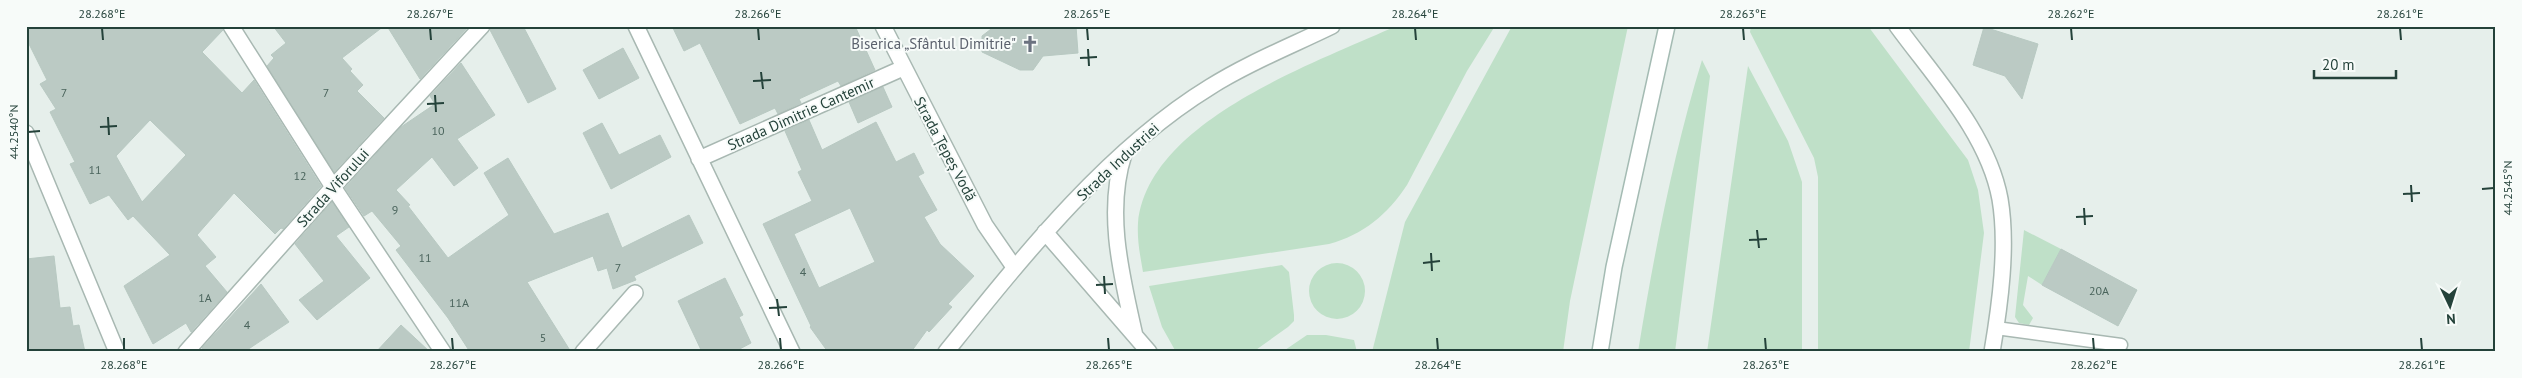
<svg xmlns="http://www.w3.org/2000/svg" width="2522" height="378" font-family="'PT Sans',sans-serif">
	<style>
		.green { fill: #bfe0c8 }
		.building { fill: #bbcac4; stroke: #b8c9c2; fill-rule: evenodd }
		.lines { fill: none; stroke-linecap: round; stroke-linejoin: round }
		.service-casing { stroke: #a8b8b2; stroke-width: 15 }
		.minor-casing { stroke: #a8b8b2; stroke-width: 18 }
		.tertiary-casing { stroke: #a8b8b2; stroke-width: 18 }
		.secondary-casing { stroke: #a4bbb3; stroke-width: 18 }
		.service { stroke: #fff; stroke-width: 12 }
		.minor { stroke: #fff; stroke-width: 15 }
		.tertiary { stroke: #fff; stroke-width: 15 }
		.secondary { stroke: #fff; stroke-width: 15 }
		.ticks { fill: none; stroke: #24423a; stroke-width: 2 }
		.labels { text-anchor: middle; stroke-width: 4; stroke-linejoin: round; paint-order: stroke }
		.number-label { font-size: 12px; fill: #4a645c }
		.worship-label { font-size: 15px; fill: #5b616d; stroke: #f7fbf9; text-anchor: end }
		.street-label { font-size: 15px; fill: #24423a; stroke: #f7fbf9 }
		.neatline { fill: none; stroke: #24423a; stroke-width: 2 }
		.ticks-label { font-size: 12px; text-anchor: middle; fill: #24423a }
	</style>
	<rect width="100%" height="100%" fill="#e6efeb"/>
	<path class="green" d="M1396,26H1495L1467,71L1407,185C1388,214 1363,235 1329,244L1143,272C1140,255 1137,240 1138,223C1148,120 1316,63 1396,26Z
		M1512,26H1628L1570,301L1563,352H1372L1405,222Z
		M1751,26H1868L1968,160L1978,190L1984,233L1969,352H1818V177L1814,158L1750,32Z
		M1702,60L1710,76L1675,352H1638C1654,254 1673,155 1702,60Z
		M1748,66L1788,141L1802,182V352H1707Z
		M2024,230L2061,249L2042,285L2028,276L2023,305L2033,318L2029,325L2019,323L2015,317Z
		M1309 291a28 28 0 1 1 56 0a28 28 0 1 1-56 0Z
		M1282,265L1289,272L1294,315V321L1288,327L1253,352H1176L1162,327L1149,286Z
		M1307,335H1326L1354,340L1357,352H1282Z"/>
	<path class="building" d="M26,26H222L223,30L202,52L242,93L254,80L321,186L283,229L281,228L275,234L234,193L197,235L216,257L205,266L227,292L191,332L186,323L153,344L124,286L170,255L133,216L128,220L109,195L90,204L70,164L75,162L50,112L56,109L40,84L47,80L26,38ZM150,120L186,155L142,202L116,156Z
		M273,26H384L342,58L352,69L350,71L363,85L357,91L384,118L334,172L267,66L274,58L271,55L286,43Z
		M387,26H469L420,79Z
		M491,26H523L556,89L528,103L490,30Z
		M672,26H855L875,70L841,86L838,81L799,99L801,103L778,114L775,108L740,124L700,43L684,51Z
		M995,26H1076L1078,53L1043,56L1033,70H1020L982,52V36Z
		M1984,27L2038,44L2022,99L2005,76L1973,65Z
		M623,48L639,78L599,99L583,70Z
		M461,63L495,115L457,139L478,168L454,186L432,157L396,190L410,205L408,206L448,258L509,215L484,173L508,158L554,234L608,213L622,248L689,215L703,243L634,276L636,280L613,289L607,268L598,271L593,256L527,282L571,352H470L448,318L396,250L401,246L372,211L364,216L345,188L401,127L435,104L430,96Z
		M883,87L892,107L858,123L849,102Z
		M809,120L822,150L876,122L896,162L914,153L924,173L918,176L937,210L924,217L940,244L974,276L948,304L952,307L929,332L927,330L911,352H828L810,327L811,326L763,224L812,201L798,172L802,170L785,131ZM850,208L875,262L819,288L794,234Z
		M602,123L619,155L660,135L671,157L611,189L583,133Z
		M332,202L349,227L336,236L370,278L317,320L299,300L324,281L295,244Z
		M2061,249L2137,290L2118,326L2042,285Z
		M54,256L60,308L70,307L73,326L79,325L85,352H26V259Z
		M725,278L743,315L739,317L751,343L734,352H702L678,301Z
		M261,284L289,322L244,352H205L202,348Z
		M401,325L430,352H376Z"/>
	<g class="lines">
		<g class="service-casing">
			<path id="service" d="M1996,328L2121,345"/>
		</g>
		<g class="minor-casing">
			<path id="minor" d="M231,26L333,187L443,352
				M636,26L792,352
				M883,26L985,225L1014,267
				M26,133L117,352
				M699,159L903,68
				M186,352L333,187L482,26
				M583,352L635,293"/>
		</g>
		<g class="tertiary-casing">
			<path id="tertiary" d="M1897,26C1935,78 1988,134 2000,199C2008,246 2000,305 1992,352
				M1124,154C1105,213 1122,277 1135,336
				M1045,232L1149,352
				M946,352C1021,259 1107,150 1210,87C1248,63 1291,46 1332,26"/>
		</g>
		<g class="secondary-casing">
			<path id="secondary" d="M1600,352L1614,267L1667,26"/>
		</g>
		<use href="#service" class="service"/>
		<use href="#minor" class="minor"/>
		<use href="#tertiary" class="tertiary"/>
		<use href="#secondary" class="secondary"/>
	</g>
	<path class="ticks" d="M102,28L103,40M430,28L431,40M758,28L759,40M1087,28L1088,40M1415,28L1416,40M1743,28L1744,40M2071,28L2072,40M2400,28L2401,40M1088,49L1089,66M1080,58L1097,57M761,72L763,89M753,81L771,80M435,95L436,112M427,104L444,103M108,117L109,135M100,127L117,126M28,132L40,131M2411,185L2412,202M2482,189L2494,188M2403,194L2420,193M2084,208L2085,225M2076,217L2093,216M1757,230L1759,248M1749,240L1767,239M1431,253L1432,271M1423,263L1440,261M1104,276L1105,294M1096,285L1113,284M777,299L779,316M769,308L787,307M124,338V350M452,338L453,350M780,338L781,350M1108,338L1109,350M1437,338L1438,350M1765,338L1766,350M2093,338L2094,350M2421,338L2422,350"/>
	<defs>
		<g id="church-bare" transform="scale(1.35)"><path d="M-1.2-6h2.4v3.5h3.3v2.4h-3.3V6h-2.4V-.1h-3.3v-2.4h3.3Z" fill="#6b7280" stroke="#f7fbf9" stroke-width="2.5" paint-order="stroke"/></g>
	</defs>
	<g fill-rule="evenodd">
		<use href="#church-bare" x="1030" y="44"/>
	</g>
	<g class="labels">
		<g class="number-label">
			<text x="64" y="97">7</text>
			<text x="326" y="97">7</text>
			<text x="438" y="135">10</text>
			<text x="95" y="174">11</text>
			<text x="300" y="180">12</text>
			<text x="395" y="214">9</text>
			<text x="425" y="262">11</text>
			<text x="618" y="272">7</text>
			<text x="803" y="276">4</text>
			<text x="2099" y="295">20A</text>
			<text x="205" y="302">1A</text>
			<text x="459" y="307">11A</text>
			<text x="247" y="329">4</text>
			<text x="543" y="342">5</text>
		</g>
		<g class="worship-label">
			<text x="1016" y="49">Biserica „Sfântul Dimitrie"</text>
		</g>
		<g class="street-label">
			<text transform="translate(801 114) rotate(-24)" y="5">Strada Dimitrie Cantemir</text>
			<text transform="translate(945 149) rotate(62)" y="5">Strada Țepeș Vodă</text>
			<text transform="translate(1118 162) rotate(-43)" y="5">Strada Industriei</text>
			<text transform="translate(333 188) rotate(-48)" y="5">Strada Viforului</text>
		</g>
	</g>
	<rect width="2522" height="378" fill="none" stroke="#f7fbf9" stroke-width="55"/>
	<g transform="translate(2450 306) rotate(176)" stroke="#f7fbf9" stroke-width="4" paint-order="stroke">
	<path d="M0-4L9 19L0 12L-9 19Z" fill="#24423a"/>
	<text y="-8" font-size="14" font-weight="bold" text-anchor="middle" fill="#24423a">N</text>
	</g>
	<path d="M2314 70v8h82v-8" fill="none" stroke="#24423a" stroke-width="2.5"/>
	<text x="2322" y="70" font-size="15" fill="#24423a" stroke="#f7fbf9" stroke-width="4" paint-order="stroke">20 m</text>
	<rect x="28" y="28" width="2466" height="322" class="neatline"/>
	<g class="ticks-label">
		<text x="102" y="18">28.268°E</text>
		<text x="430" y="18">28.267°E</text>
		<text x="758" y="18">28.266°E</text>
		<text x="1087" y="18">28.265°E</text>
		<text x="1415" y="18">28.264°E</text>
		<text x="1743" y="18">28.263°E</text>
		<text x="2071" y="18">28.262°E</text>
		<text x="2400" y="18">28.261°E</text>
		<text transform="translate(14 132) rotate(-90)" y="4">44.2540°N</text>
		<text transform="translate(2508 188) rotate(-90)" y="4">44.2545°N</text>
		<text x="124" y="369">28.268°E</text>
		<text x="453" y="369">28.267°E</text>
		<text x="781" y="369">28.266°E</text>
		<text x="1109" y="369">28.265°E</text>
		<text x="1438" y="369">28.264°E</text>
		<text x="1766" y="369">28.263°E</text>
		<text x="2094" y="369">28.262°E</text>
		<text x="2422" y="369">28.261°E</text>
	</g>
</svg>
